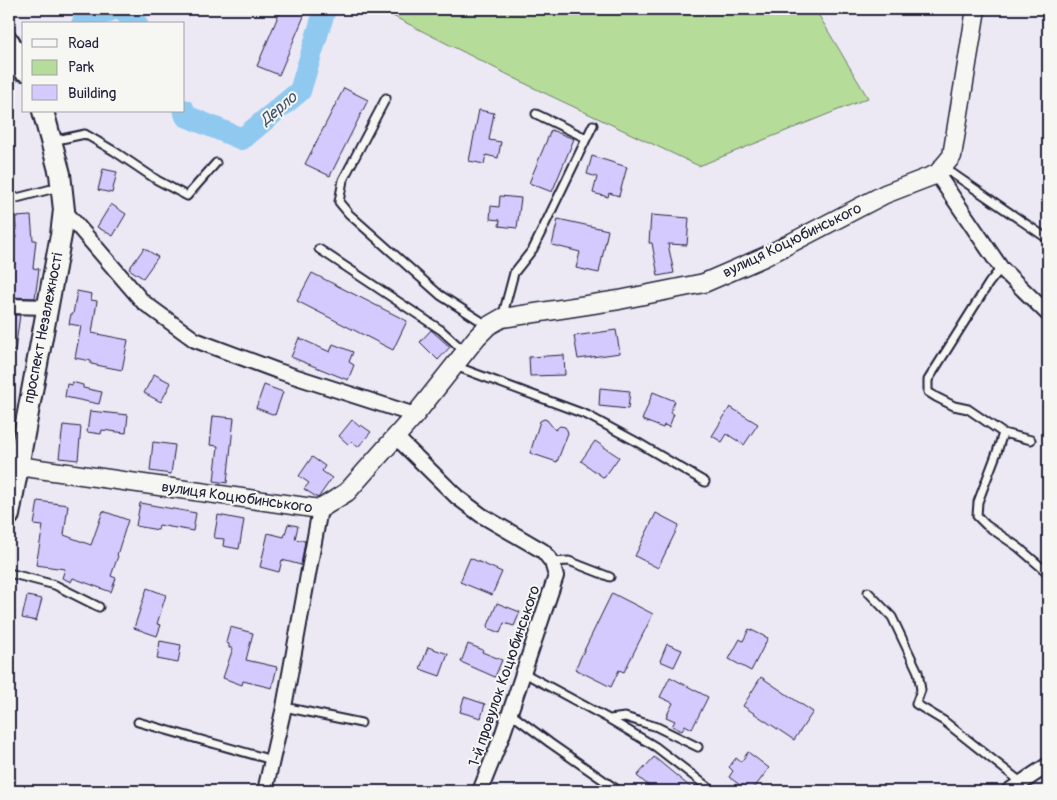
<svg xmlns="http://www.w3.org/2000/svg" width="1057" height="800" font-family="Pangolin,sans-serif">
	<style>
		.green { fill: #b5dc98; stroke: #6c7f6a }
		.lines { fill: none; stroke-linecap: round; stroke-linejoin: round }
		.river { stroke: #90c9ef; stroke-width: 22 }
		.building { fill: #d5cafd; stroke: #22223b }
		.service-casing { stroke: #22223b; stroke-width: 11 }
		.minor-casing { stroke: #22223b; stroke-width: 18 }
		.tertiary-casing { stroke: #22223b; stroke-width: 21 }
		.secondary-casing { stroke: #22223b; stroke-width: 24 }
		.service { stroke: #f6f6f2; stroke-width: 7 }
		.minor { stroke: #f6f6f2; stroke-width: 14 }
		.tertiary { stroke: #f6f6f2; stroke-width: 18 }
		.secondary { stroke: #f6f6f2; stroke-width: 20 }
		.labels { text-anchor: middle; stroke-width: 4; stroke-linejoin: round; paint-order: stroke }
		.street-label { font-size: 15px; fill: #22223b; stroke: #f6f6f2 }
		.water-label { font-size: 16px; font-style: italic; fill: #435471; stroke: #f6f6f2 }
	</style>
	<rect width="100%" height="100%" fill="#ece9f5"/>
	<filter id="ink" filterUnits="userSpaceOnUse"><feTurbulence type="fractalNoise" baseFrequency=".02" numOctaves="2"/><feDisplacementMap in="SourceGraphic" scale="10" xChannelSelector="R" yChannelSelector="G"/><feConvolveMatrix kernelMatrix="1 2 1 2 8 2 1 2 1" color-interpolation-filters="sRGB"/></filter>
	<g filter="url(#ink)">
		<path class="green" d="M379,9H815L868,98L699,166L536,89Z"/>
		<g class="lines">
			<path class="river" d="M121,9L137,24
				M82,24L113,9
				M9,75L24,64
				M184,110L186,116L242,139L300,91L325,9"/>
		</g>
		<path class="building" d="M281,9H307L279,75L257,66Z
			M344,88L368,100L330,176L305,164Z
			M479,110L494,113L489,140L501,142L498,158L486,155L484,164L469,161Z
			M551,130L574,139L552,192L529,183Z
			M592,156L627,167L619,196L609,193L608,197L593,193L597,177L587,174Z
			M103,169L117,172L112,193L98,190Z
			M500,196L521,198L517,228L499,226L500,220L490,219L491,206L499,207Z
			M111,204L126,214L113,236L97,227Z
			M651,215L689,218L687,245L668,244L674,273L658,276L652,243H649Z
			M31,216L33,240H36L33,268L39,269L35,298L11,297L13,280L9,279V265H11L14,237L17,238L15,217Z
			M558,219L608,230L599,273L576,268L580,252L552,245Z
			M144,248L158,257L143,278L129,269Z
			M312,273L407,321L393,350L297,301Z
			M77,291L92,294L91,300L97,301L92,333L128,340L122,370L91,364V361L75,358L81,326L69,324L71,314H73Z
			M9,315H20L15,351H9Z
			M431,330L450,347L438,360L420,342Z
			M616,330L620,353L578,359L574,336Z
			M299,338L330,352L333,344L353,352L349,362L354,365L348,380L291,357Z
			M564,355L565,375L530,376L529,357Z
			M154,374L171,383L161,402L144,393Z
			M72,382L83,385V388L102,392L99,404L65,397L67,384L72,385Z
			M264,385L283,392L275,415L256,408Z
			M600,388L630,391L628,409L599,406Z
			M653,392L675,401L670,413L674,414L669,427L664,425L663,428L642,420Z
			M730,407L758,424L744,445L727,434L722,442L712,436Z
			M90,411L128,415L126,433L102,430L101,434L87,432Z
			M213,416L234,418L227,483L214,481L218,446L210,445Z
			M544,419L547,420L555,430L560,426L565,427L567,430L568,433L557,462L530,453L540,421Z
			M352,420L360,427L361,425L371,432L358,447L352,442L349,445L339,436Z
			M63,425L81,427L78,460L59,458Z
			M595,441L619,457L604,478L581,461Z
			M153,442L175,445L171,474L150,471Z
			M312,457L325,466L322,471L332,478L318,498L304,489L309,483L299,476Z
			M38,501L68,505L64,535L91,545L103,511L128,520L117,555L118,556L111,576L116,578L111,592L73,578L71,582L62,578L65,569L36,565L43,526L34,525Z
			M140,503L196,513L193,531L159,525L158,530L136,526Z
			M656,513L679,525L658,568L635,556Z
			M218,515L244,520L239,549L223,546L224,539L214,538Z
			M288,524L298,526L295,539L305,541L301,565L282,560L279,572L260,567L268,533L284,537Z
			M470,558L502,572L492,595L460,582Z
			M147,588L166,595L157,624L161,625L157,636L134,628Z
			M612,593L653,614L624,672L619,670L611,687L575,669Z
			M27,596L42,599L36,621L22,618Z
			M497,603L520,612L514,626L504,623L500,633L487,628Z
			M230,627L253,633L246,660L277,667L272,688L243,681L242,685L223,678L233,648H229V644L226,643Z
			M749,629L768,638L751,671L729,659L740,639L743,641Z
			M160,641L181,645L178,663L157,659Z
			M468,644L483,650L482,652L502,660L495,677L461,662Z
			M667,644L682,650L674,667L660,661Z
			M428,647L448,654L440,676L420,669Z
			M670,677L708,697L692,729L685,725L682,731L672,726L675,721L666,717L673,703L660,697Z
			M761,677L813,712L794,740L743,706Z
			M464,697L485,704L481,718L460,712Z
			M748,752L769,768L752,791H748L729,777L733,771L729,767L736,758L741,762Z
			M654,757L695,791H655L637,776Z"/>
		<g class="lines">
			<g class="service-casing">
				<path id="service" d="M386,98L343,180L339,202L349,214L440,295L487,325
					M536,114L586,138
					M52,141L85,134L114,151L157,180L187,196L216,163
					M943,167L1048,239
					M9,200L59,187
					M319,249L441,330L465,352
					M1001,268L989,283L928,380V392L936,397L954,406L968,409L1003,433L1031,440
					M502,318L514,273L533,249L593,125
					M455,366L587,415L637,442L705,482
					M1003,433L997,452L978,502L977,516L986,525L1018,547L1048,573
					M552,562L569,561L610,577
					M9,573L55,585L99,607
					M868,592L892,617L918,672L921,690L916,704L944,721L1022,783
					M524,673L609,719L656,747L713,791
					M284,707L361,723
					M510,713L550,743L619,791
					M610,719L625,717L657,727L698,747
					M138,722L272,760"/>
			</g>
			<g class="minor-casing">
				<path id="minor" d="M937,174L1001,268L1048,314
					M64,210L143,302L195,340L278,371L415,415
					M9,306L47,307
					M396,437L457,497L481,515L543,551L552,562L556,576L502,736L480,791
					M265,791L284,707L320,509
					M1009,791L1048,765"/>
			</g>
			<g class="tertiary-casing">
				<path id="tertiary" d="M18,466L320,509L347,492L415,415L477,337L488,326L502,318L619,300L704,283L764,257L885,194L937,174L952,156L976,9"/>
			</g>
			<g class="secondary-casing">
				<path id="secondary" d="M9,42L24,70
					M9,515L61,235L64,210L60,174L43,111"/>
			</g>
			<use href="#service" class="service"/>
			<use href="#minor" class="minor"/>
			<use href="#tertiary" class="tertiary"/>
			<use href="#secondary" class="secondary"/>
		</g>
	</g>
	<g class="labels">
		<g class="street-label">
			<text transform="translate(792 240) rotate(-26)" y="5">вулиця Коцюбинського</text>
			<text transform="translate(43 328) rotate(-79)" y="5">проспект Незалежності</text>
			<text transform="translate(237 497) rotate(8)" y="5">вулиця Коцюбинського</text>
			<text transform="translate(504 676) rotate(-71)" y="5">1-й провулок Коцюбинського</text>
		</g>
		<g class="water-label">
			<text transform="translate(278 108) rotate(-40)" y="6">Дерло</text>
		</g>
	</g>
	<rect width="1057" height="800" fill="none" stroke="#f6f6f2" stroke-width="30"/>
	<rect x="15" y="15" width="1027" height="770" fill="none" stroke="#22223b" stroke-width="2" filter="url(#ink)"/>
	<rect x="22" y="22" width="162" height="90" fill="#f6f6f2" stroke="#a1a1a9"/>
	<rect x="32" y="39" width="25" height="8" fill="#f6f6f2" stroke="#a1a1a9"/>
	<text x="68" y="48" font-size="15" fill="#22223b">Road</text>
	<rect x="32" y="60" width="25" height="15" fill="#b5dc98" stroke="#a1a1a9"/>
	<text x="68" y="72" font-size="15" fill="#22223b">Park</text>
	<rect x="32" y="85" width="25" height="15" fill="#d5cafd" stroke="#a1a1a9"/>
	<text x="68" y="98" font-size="15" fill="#22223b">Building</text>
</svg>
